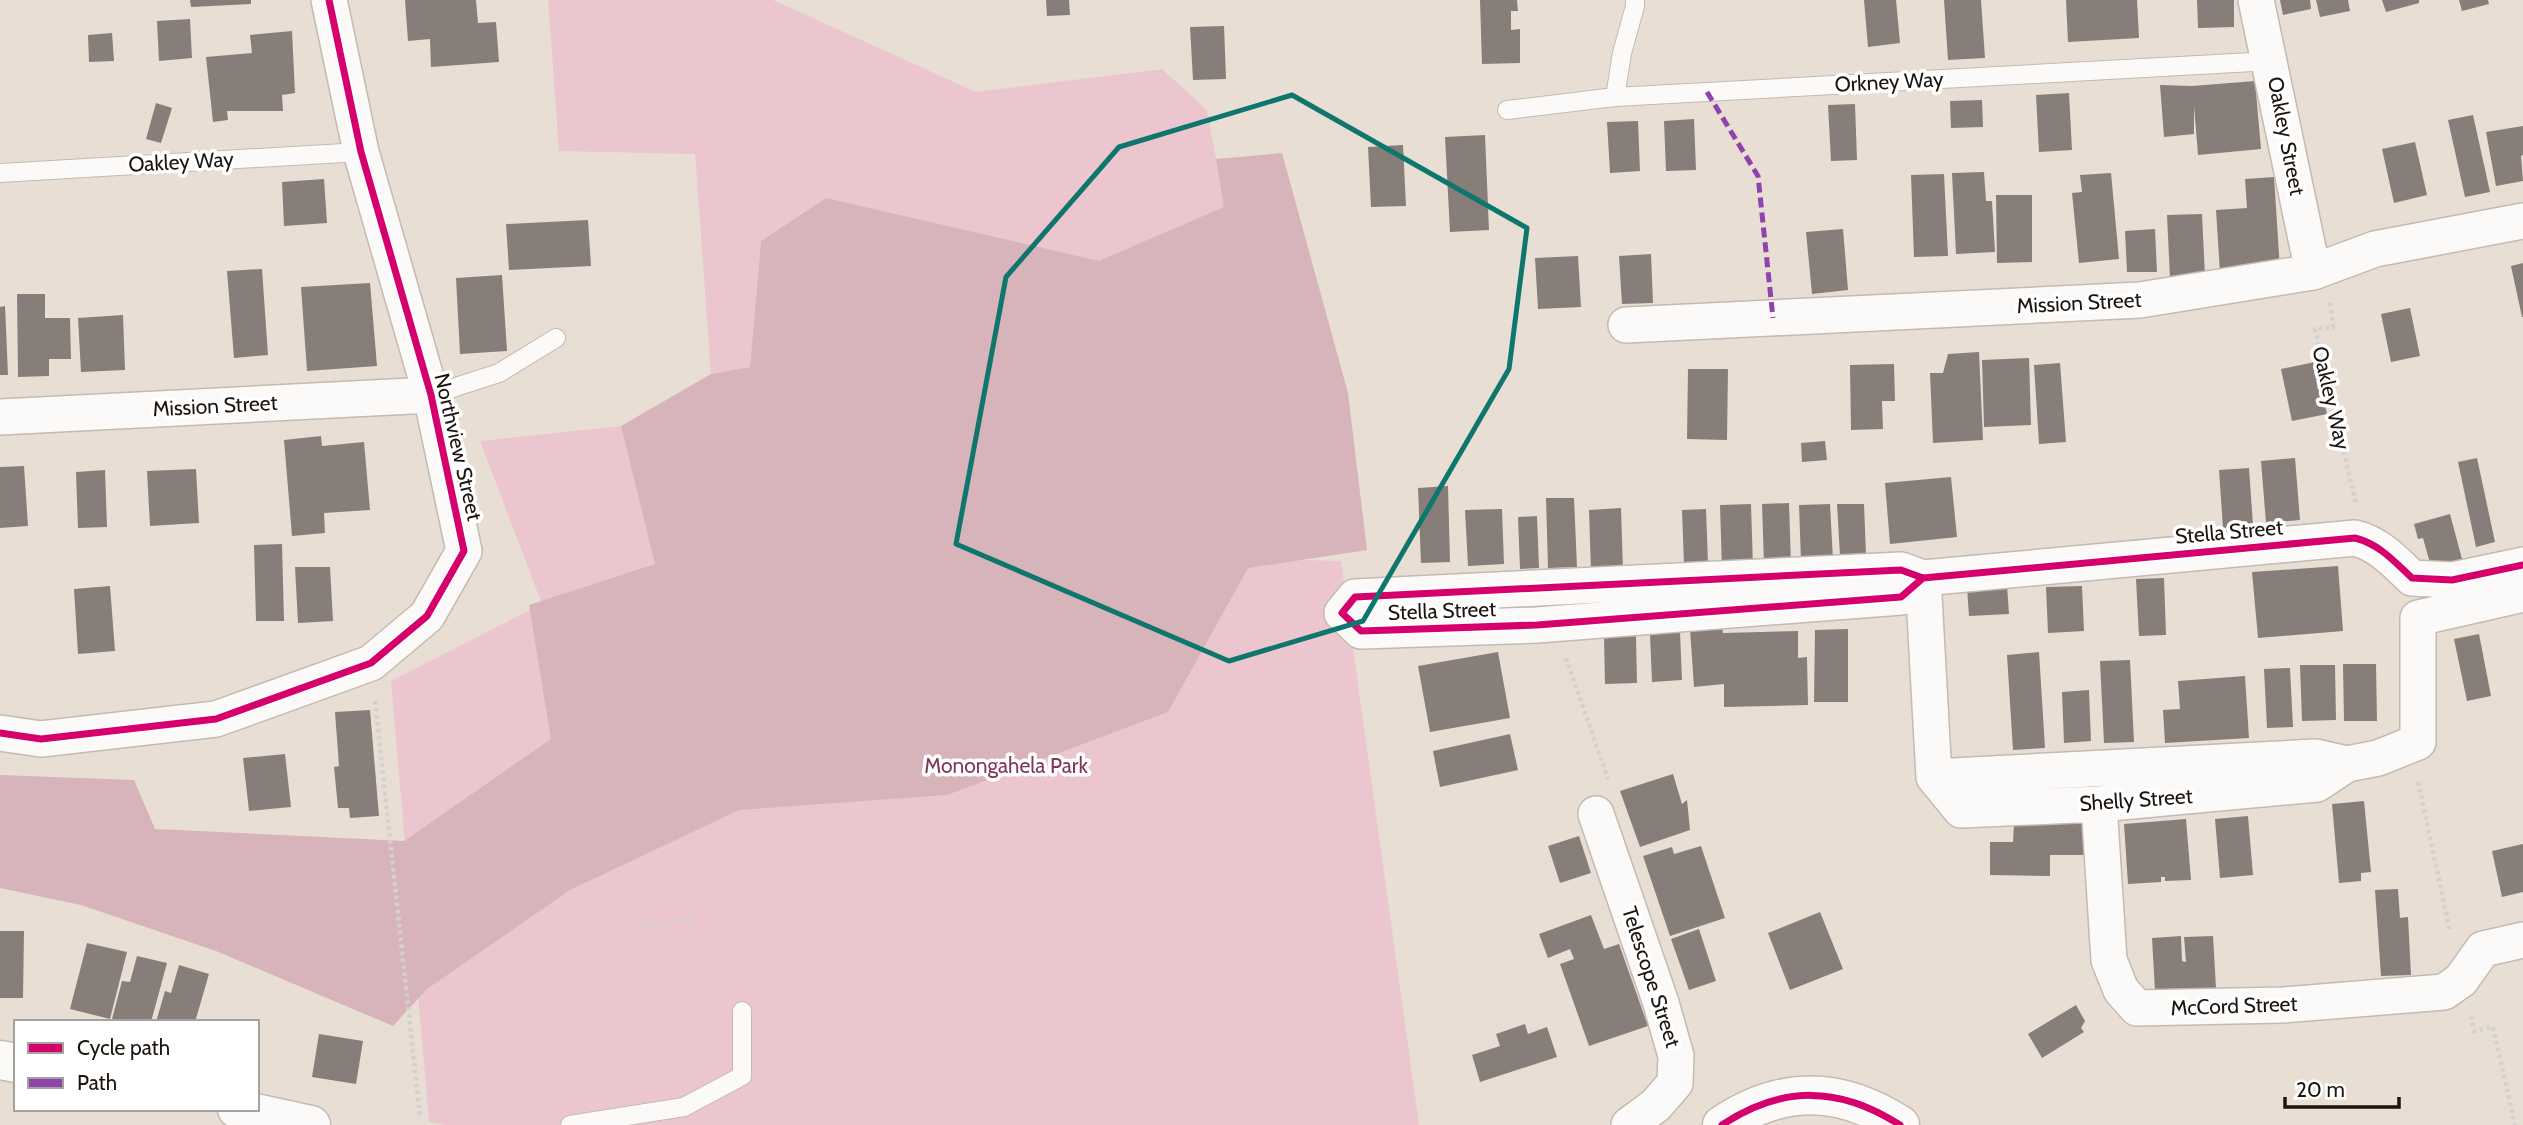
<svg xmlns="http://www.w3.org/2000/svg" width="2523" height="1125" font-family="Cabin,sans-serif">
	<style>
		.green { fill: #ecc6ce }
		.forest { fill: #d7b3ba }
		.building { fill: #887e79 }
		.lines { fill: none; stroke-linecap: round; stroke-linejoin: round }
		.lane-casing { stroke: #c3bab2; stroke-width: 20 }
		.street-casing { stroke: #c3bab2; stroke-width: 38 }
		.secondary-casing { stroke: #c3bab2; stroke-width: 41 }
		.path { stroke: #d4d0ce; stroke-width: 4.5; stroke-dasharray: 3.5 3.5; stroke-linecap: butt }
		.lane { stroke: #fcfaf9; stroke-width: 18 }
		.street { stroke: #fcfaf9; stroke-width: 35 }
		.secondary { stroke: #fcfaf9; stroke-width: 38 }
		.quiet { stroke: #8e44ad; stroke-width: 5; stroke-dasharray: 10 5; stroke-linecap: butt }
		.cycleway-casing { stroke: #fff; stroke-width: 11 }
		.cycleway { stroke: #d6006c; stroke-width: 7 }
		.marked { fill: none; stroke: #0f766e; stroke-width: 5; stroke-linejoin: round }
		.labels { text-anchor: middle; stroke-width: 7; stroke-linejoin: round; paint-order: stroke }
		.street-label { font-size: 21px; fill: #1c150f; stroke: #fff }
		.park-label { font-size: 21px; fill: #803958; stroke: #fff }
	</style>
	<rect width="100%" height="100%" fill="#e9ded4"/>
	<path class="green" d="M548,0H773L976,92L1162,69L1207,110L1225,207L1099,262L826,198L761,241L750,367L711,374L695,154L559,151Z
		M621,426L1305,560L1341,561L1419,1125H446L429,1122L391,681L542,604L480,441Z"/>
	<path class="forest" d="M1282,153L1348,393L1367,550L1248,568L1168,712L947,795L739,810L570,890L427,989L393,1026L216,951L81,905L0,888V775L134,780L155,829L404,841L551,739L529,605L655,564L621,426L711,374L750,367L761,241L826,198L1099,261L1224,207L1216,159Z"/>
	<path class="building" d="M190,0H251V4L191,7Z
		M405,0H476L478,23L496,22L499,62L431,67L430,39L408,41Z
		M1046,0H1069L1070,15L1047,16Z
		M1480,0H1517L1518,11H1511V30L1520,29V63L1482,64Z
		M1864,0H1896L1900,43L1868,47Z
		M1944,0H1981L1985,58L1948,60Z
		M2066,0H2137L2139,38L2068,42Z
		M2197,0H2234V27L2198,28Z
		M2280,0H2310L2311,9L2283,15Z
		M2316,0H2348L2350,11L2320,17Z
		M2382,0H2419V3L2386,12Z
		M2459,0H2488L2489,4L2462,11Z
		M190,19L192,58L159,61L157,21Z
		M1224,26L1226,79L1193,80L1190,27Z
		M292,31L295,93L282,95L283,111H227L228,120L213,122L206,57L252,53L250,35Z
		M112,33L114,61L89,62L88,35Z
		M2255,81L2261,149L2198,155L2194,106V134L2164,137L2160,85L2192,86Z
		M2069,93L2072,150L2039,152L2036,95Z
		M1982,100L1983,127L1951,128L1950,101Z
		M156,103L172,108L161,143L146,139Z
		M1855,104L1857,160L1831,161L1828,105Z
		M2473,115L2490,192L2465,197L2448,120Z
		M1694,119L1696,170L1666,171L1664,121Z
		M1638,121L1640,171L1610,173L1607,122Z
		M2523,126V155L2521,156L2523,181L2496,186L2486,132Z
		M1485,135L1489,230L1450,232L1445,137Z
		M2415,142L2427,195L2394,203L2382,149Z
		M1403,145L1406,206L1371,207L1368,147Z
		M1984,172L1986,201H1992L1995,252L1956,254L1952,173Z
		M2111,173L2119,259L2079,263L2072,193L2082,192L2080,175Z
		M1944,174L1948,256L1914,257L1911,175Z
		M2274,177L2280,269L2220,273L2216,210L2247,208L2245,179Z
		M324,179L327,223L284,226L282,182Z
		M1996,195H2032V262L1997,263Z
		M2202,214L2205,276L2170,278L2167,215Z
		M588,220L591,266L509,270L506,224Z
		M1843,229L1848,290L1812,294L1806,232Z
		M2155,229L2157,272H2127L2125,231Z
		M1651,254L1653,303L1622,304L1619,256Z
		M1578,256L1581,307L1538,309L1535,258Z
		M2523,263V317H2522L2511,266Z
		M262,269L268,355L234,358L227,271Z
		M502,275L507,351L460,354L456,278Z
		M370,283L377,366L307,371L301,287Z
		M17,294H45V318H70L71,359H49V376L18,377Z
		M5,306L8,375H0V307Z
		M2410,308L2420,356L2391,362L2381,314Z
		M123,315L125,370L81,372L78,318Z
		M1979,352L1983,440L1933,443L1930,373H1943L1948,354Z
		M2029,358L2031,425L1984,427L1982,360Z
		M2315,362L2327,414L2292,421L2281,369Z
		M2060,363L2066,442L2039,444L2034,365Z
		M1894,364L1895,401H1882L1883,429L1851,430L1850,365Z
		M1688,369H1728L1727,440L1687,439Z
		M321,436L322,446L364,442L370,510L324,513L325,533L292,536L284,440Z
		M1825,441L1827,460L1802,462L1801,443Z
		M2295,458L2300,520L2266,523L2261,461Z
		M2477,458L2495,542L2476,547L2458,462Z
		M24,466L28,526L0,528V467Z
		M2249,468L2253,525L2223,528L2219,470Z
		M196,469L199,523L150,526L147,471Z
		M105,470L107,527L78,528L76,472Z
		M1951,477L1957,537L1890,544L1885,483Z
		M1448,486L1450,562L1421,563L1418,488Z
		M1546,498H1574L1577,567L1548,568Z
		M1789,503L1791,564L1764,565L1762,504Z
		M1751,504L1753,568L1722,569L1720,505Z
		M1830,504L1833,560L1801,561L1799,505Z
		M1837,504H1864L1866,555L1840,556Z
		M1621,508L1623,571L1591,572L1589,510Z
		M1502,509L1504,564L1468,566L1465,510Z
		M1706,509L1708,564L1684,565L1682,510Z
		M2450,514L2462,559L2431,567L2423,538L2418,539L2414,524Z
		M1537,516L1539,568L1520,569L1518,517Z
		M282,544L284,621H256L254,545Z
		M2338,566L2343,631L2258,638L2252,572Z
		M295,567H330L333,621L298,623Z
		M2164,578L2166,635L2139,636L2136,579Z
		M2007,585L2009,614L1969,616L1967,587Z
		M110,586L115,651L78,654L74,589Z
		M2082,586L2084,631L2048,633L2046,587Z
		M1722,627L1723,633L1798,631V658L1807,657L1808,705L1724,707V684L1694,687L1690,629Z
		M1848,629V702H1814L1815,630Z
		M1680,632L1682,680L1652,682L1650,634Z
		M2479,634L2491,696L2467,701L2454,639Z
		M1636,636L1637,683L1605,684L1604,637Z
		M1498,652L1510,718L1430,732L1418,666Z
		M2039,652L2045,748L2013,750L2007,655Z
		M2130,660L2134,742L2104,743L2100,661Z
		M2343,664H2376L2377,721H2344Z
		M2300,665H2335L2336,720L2302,721Z
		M2290,668L2293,727L2267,728L2264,669Z
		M2245,676L2249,738L2165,743L2163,710L2180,709L2178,681Z
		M2089,690L2091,741L2064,743L2062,692Z
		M370,710L379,816L350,818L349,808H338L334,767L339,766L335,712Z
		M1510,734L1518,770L1440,787L1433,751Z
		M285,754L291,807L249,811L243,758Z
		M1673,774L1682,804L1687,800L1690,830L1640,847L1620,791Z
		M2364,801L2371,872L2361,873V881L2339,883L2332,804Z
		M2248,816L2253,875L2220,878L2215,819Z
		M2186,819L2191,880L2165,881V877H2161V882L2128,884L2124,824Z
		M2014,823L2086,824V855H2050V876L1990,875V842H2013Z
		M1579,836L1591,873L1560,883L1548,846Z
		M2523,844V892L2502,897L2492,851Z
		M1701,846L1725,918L1670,936L1643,856L1672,847L1674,854Z
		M2398,889L2400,918L2408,917L2411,975L2381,976L2375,890Z
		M1820,912L1843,969L1790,990L1768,933Z
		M1591,915L1604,949L1619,944L1648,1026L1589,1046L1560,964L1574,959L1570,949L1548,958L1539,934Z
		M1699,929L1716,981L1689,990L1671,939Z
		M0,931H24L23,998H0Z
		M2181,936L2182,961L2186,962L2184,937L2213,936L2216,988L2155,991L2152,938Z
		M87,943L127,952L110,1019L70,1009Z
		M137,956L167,963L151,1022H123L112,1019L122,981L130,982Z
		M179,965L209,974L195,1022H156L165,991L171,993Z
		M2076,1005L2085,1021L2081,1028L2084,1032L2042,1058L2028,1034Z
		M1525,1024L1528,1034L1547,1027L1557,1057L1480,1082L1472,1055L1500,1046L1496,1034Z
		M319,1034L363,1041L356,1084L312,1077Z"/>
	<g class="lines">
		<g class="lane-casing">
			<path id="lane" d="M1615,97L1622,53L1635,6V0
				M1507,110L1615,97L2271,61
				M0,173L361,152
				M431,395L499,373L556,338
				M570,1125L684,1107L742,1076V1011"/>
		</g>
		<g class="street-casing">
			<path id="street" d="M2256,0L2313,272
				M1626,325L2140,300L2313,272L2375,249L2523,221
				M0,417L431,395
				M1923,578L1901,597L1537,625L1361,631L1342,613L1355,597L1901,570L1923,578L2355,538C2379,544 2394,561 2412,578L2452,580L2523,565
				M1923,578L1934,777L1961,810L2099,804L2317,784L2347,764L2378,758L2418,742V618L2523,594
				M0,733L41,739L216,719L371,663L427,616L464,551L431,395L361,152L329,0
				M1934,777L2316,757L2347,764
				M2099,804L2109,960L2121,990L2137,1008L2283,1005L2444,992L2461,980L2483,949L2523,940
				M1596,814L1661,1003L1676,1056L1675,1083L1656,1105L1629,1125"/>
		</g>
		<g class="secondary-casing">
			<path id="secondary" d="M0,1060L16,1063
				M237,1109L311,1125
				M1722,1125C1782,1085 1840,1086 1900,1125"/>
		</g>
		<path class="path" d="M2330,303L2333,327L2315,329L2356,504
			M1566,658L1608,779
			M375,701L420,1117
			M2418,782L2450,931
			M639,925L695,919
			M2471,1016L2474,1031L2493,1027L2515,1125"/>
		<use href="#lane" class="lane"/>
		<use href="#street" class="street"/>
		<use href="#secondary" class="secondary"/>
		<path class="quiet" d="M1707,92L1758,176L1773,318"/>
		<g class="cycleway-casing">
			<path id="cycleway" d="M1923,578L1901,597L1537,625L1361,631L1342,613L1355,597L1901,570L1923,578L2355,538C2379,544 2394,561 2412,578L2452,580L2523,565
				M0,733L41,739L216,719L371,663L427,616L464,551L431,395L361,152L329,0
				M1722,1125C1782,1085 1840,1086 1900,1125"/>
		</g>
		<use href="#cycleway" class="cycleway"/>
	</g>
	<path class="marked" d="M1292,95L1527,228L1509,369L1363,621L1229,661L956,544L1006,277L1119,147Z"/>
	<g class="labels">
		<g class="street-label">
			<text transform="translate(1889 82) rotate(-3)" y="7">Orkney Way</text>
			<text transform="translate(2286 136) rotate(79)" y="7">Oakley Street</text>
			<text transform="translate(181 162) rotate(-3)" y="7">Oakley Way</text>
			<text transform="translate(2079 303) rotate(-3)" y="7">Mission Street</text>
			<text transform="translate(2331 398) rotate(77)" y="7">Oakley Way</text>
			<text transform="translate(215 406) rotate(-3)" y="7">Mission Street</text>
			<text transform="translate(458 447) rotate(77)" y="7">Northview Street</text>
			<text transform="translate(2229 532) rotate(-5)" y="7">Stella Street</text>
			<text transform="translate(1442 611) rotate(-2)" y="7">Stella Street</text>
			<text transform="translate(2136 800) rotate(-4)" y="7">Shelly Street</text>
			<text transform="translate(1651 977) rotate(72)" y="7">Telescope Street</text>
			<text transform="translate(2234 1006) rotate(-2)" y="7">McCord Street</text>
		</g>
		<g class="park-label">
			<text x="1006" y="773">Monongahela Park</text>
		</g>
	</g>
	<rect x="14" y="1020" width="245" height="91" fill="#ffffff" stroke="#a4a19f" stroke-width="2"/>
	<rect x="28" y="1043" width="35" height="10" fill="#d6006c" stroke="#a4a19f" stroke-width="2"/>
	<text x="77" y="1055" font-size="21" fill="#1c150f">Cycle path</text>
	<rect x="28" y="1078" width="35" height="10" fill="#8e44ad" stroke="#a4a19f" stroke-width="2"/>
	<text x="77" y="1090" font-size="21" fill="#1c150f">Path</text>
	<path d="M2285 1097v10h114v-10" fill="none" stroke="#1c150f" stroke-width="3.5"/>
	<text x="2296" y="1097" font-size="21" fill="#1c150f" stroke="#ffffff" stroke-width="5" paint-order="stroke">20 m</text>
</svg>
